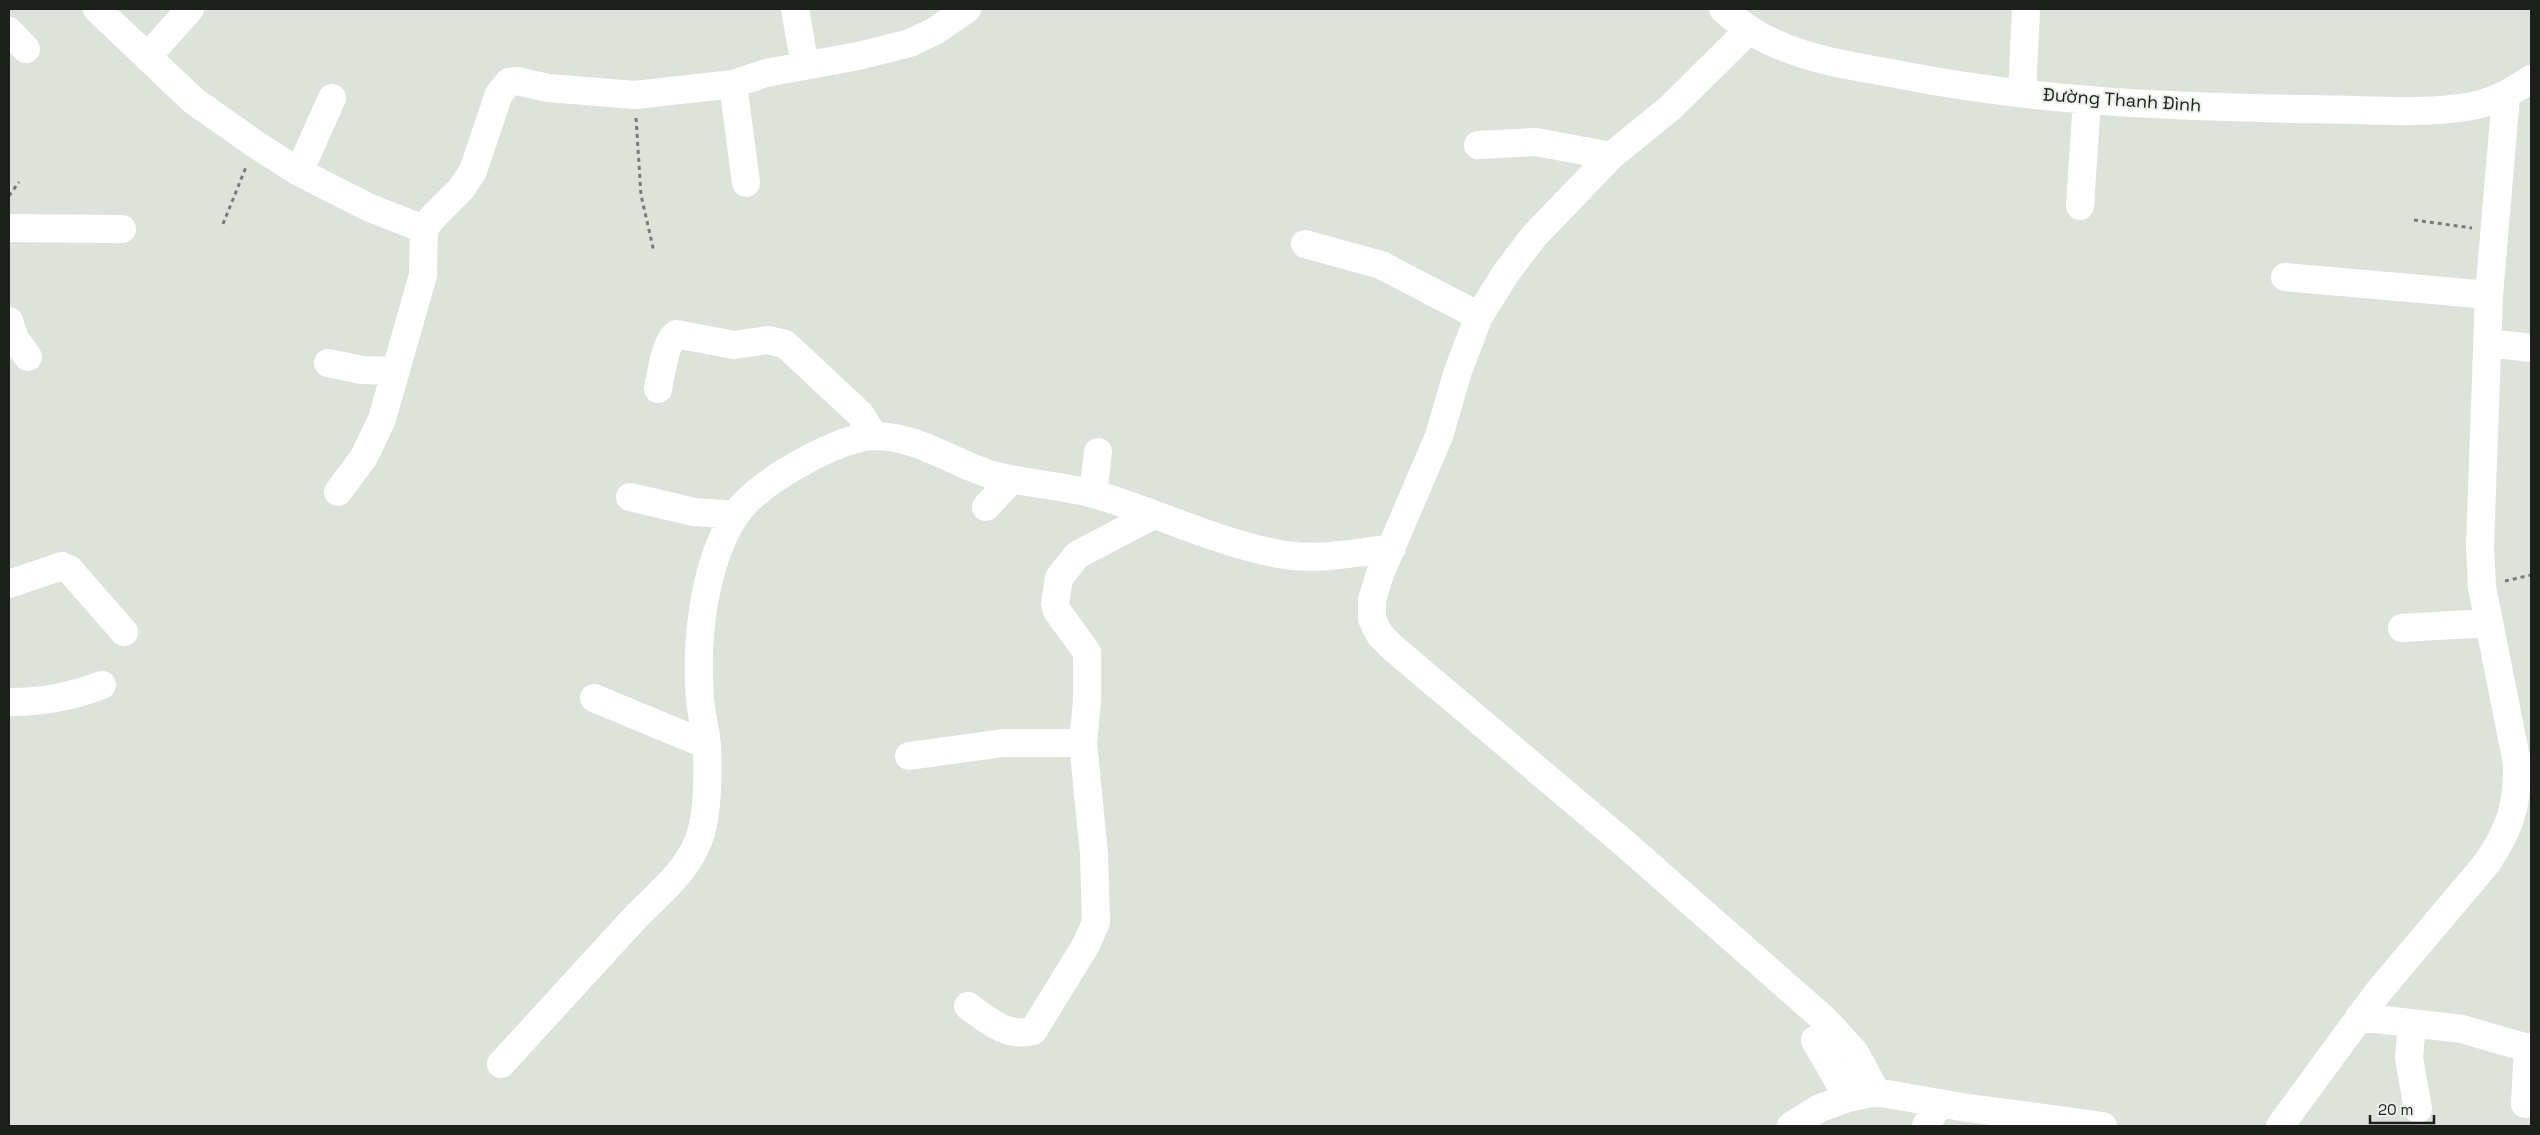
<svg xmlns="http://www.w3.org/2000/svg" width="2540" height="1135" font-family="'Space Grotesk',sans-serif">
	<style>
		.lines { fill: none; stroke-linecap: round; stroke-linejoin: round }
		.path { stroke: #777b76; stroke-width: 3; stroke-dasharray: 4 4; stroke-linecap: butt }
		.minor { stroke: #fff; stroke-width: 28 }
		.labels { text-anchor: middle; stroke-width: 4; stroke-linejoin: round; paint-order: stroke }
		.street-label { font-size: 18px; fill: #1d1f1d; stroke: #eaefe9 }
	</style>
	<rect width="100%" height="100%" fill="#dde2db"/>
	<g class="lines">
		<path class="path" d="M636,118L641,195L654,252
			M9,196L19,182
			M2414,220L2472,228
			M223,224L246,167
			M2505,581L2531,575"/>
		<path class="minor" d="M97,9L194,101L255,144L299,172L370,208L424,229
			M795,9L805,66
			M1723,9C1742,26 1761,39 1786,48C1821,62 1859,67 1896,74C2031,101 2170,107 2308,109C2360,109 2415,115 2467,107C2492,103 2510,93 2531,79
			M9,31L26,49
			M1748,31L1670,108L1611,156L1534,236L1506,273L1479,316L1458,371L1439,436L1380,574L1372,600V619L1380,635L1393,648L1624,843L1825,1020L1855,1053L1876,1092
			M148,56L190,9
			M733,84L746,183
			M2022,93L2026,9
			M1478,145L1536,142L1611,156
			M299,172L332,98
			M2080,206L2087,100
			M9,228L122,229
			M1305,244L1381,265L1479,316
			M2285,277L2489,295
			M9,321L15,339L28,357
			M2488,343L2531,348
			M328,363L362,370L396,371
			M658,389C661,375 665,342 676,334L734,345L768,340L785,344L860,414L874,436
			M338,492L364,457L382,419L423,275L424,229L432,218L461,189L473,171L499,94L509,82L517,81L548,88L635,95L733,84L766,73L858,56L910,43L935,31L967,9
			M1093,494L1098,452
			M630,497L694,512L735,515
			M986,507L1011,480
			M9,584L62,566L69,569L124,632
			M2402,628L2489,623
			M594,698L707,745
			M9,702C44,702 69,697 102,685
			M909,756L1003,743H1083
			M968,1006C987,1020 1008,1038 1033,1031L1086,945L1096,922L1094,854L1083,743L1087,701V652L1057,611L1055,604L1059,578L1077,555L1153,515
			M2359,1017L2462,1029L2531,1049
			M2412,1023L2409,1058L2418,1109
			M1815,1040L1848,1098
			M501,1064C545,1016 589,968 632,921C657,894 686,874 699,839C708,815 708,771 707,745C706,730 701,715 700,699C696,644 702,585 724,535C730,523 737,511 746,502C772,476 839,437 875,436C916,436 952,462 989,474C1024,484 1060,485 1094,494C1156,512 1215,542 1279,554C1316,561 1355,553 1392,548
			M2525,1104L2528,1047
			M1791,1126L1820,1108L1848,1098L1876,1092L1962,1107L2103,1126
			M1926,1126L1939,1103
			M2280,1126L2379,991L2487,863C2510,829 2518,805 2517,763L2482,587L2480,546L2489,295L2506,96"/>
	</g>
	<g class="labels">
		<g class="street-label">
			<text transform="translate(2122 100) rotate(4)" y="6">Đường Thanh Đình</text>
		</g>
	</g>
	<rect width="2540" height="1135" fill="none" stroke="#1d1f1d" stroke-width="20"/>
	<path d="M2370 1115v8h64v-8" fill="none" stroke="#1d1f1d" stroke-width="2.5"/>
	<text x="2378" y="1115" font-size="15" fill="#1d1f1d" stroke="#eaefe9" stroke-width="4" paint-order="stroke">20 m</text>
</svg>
